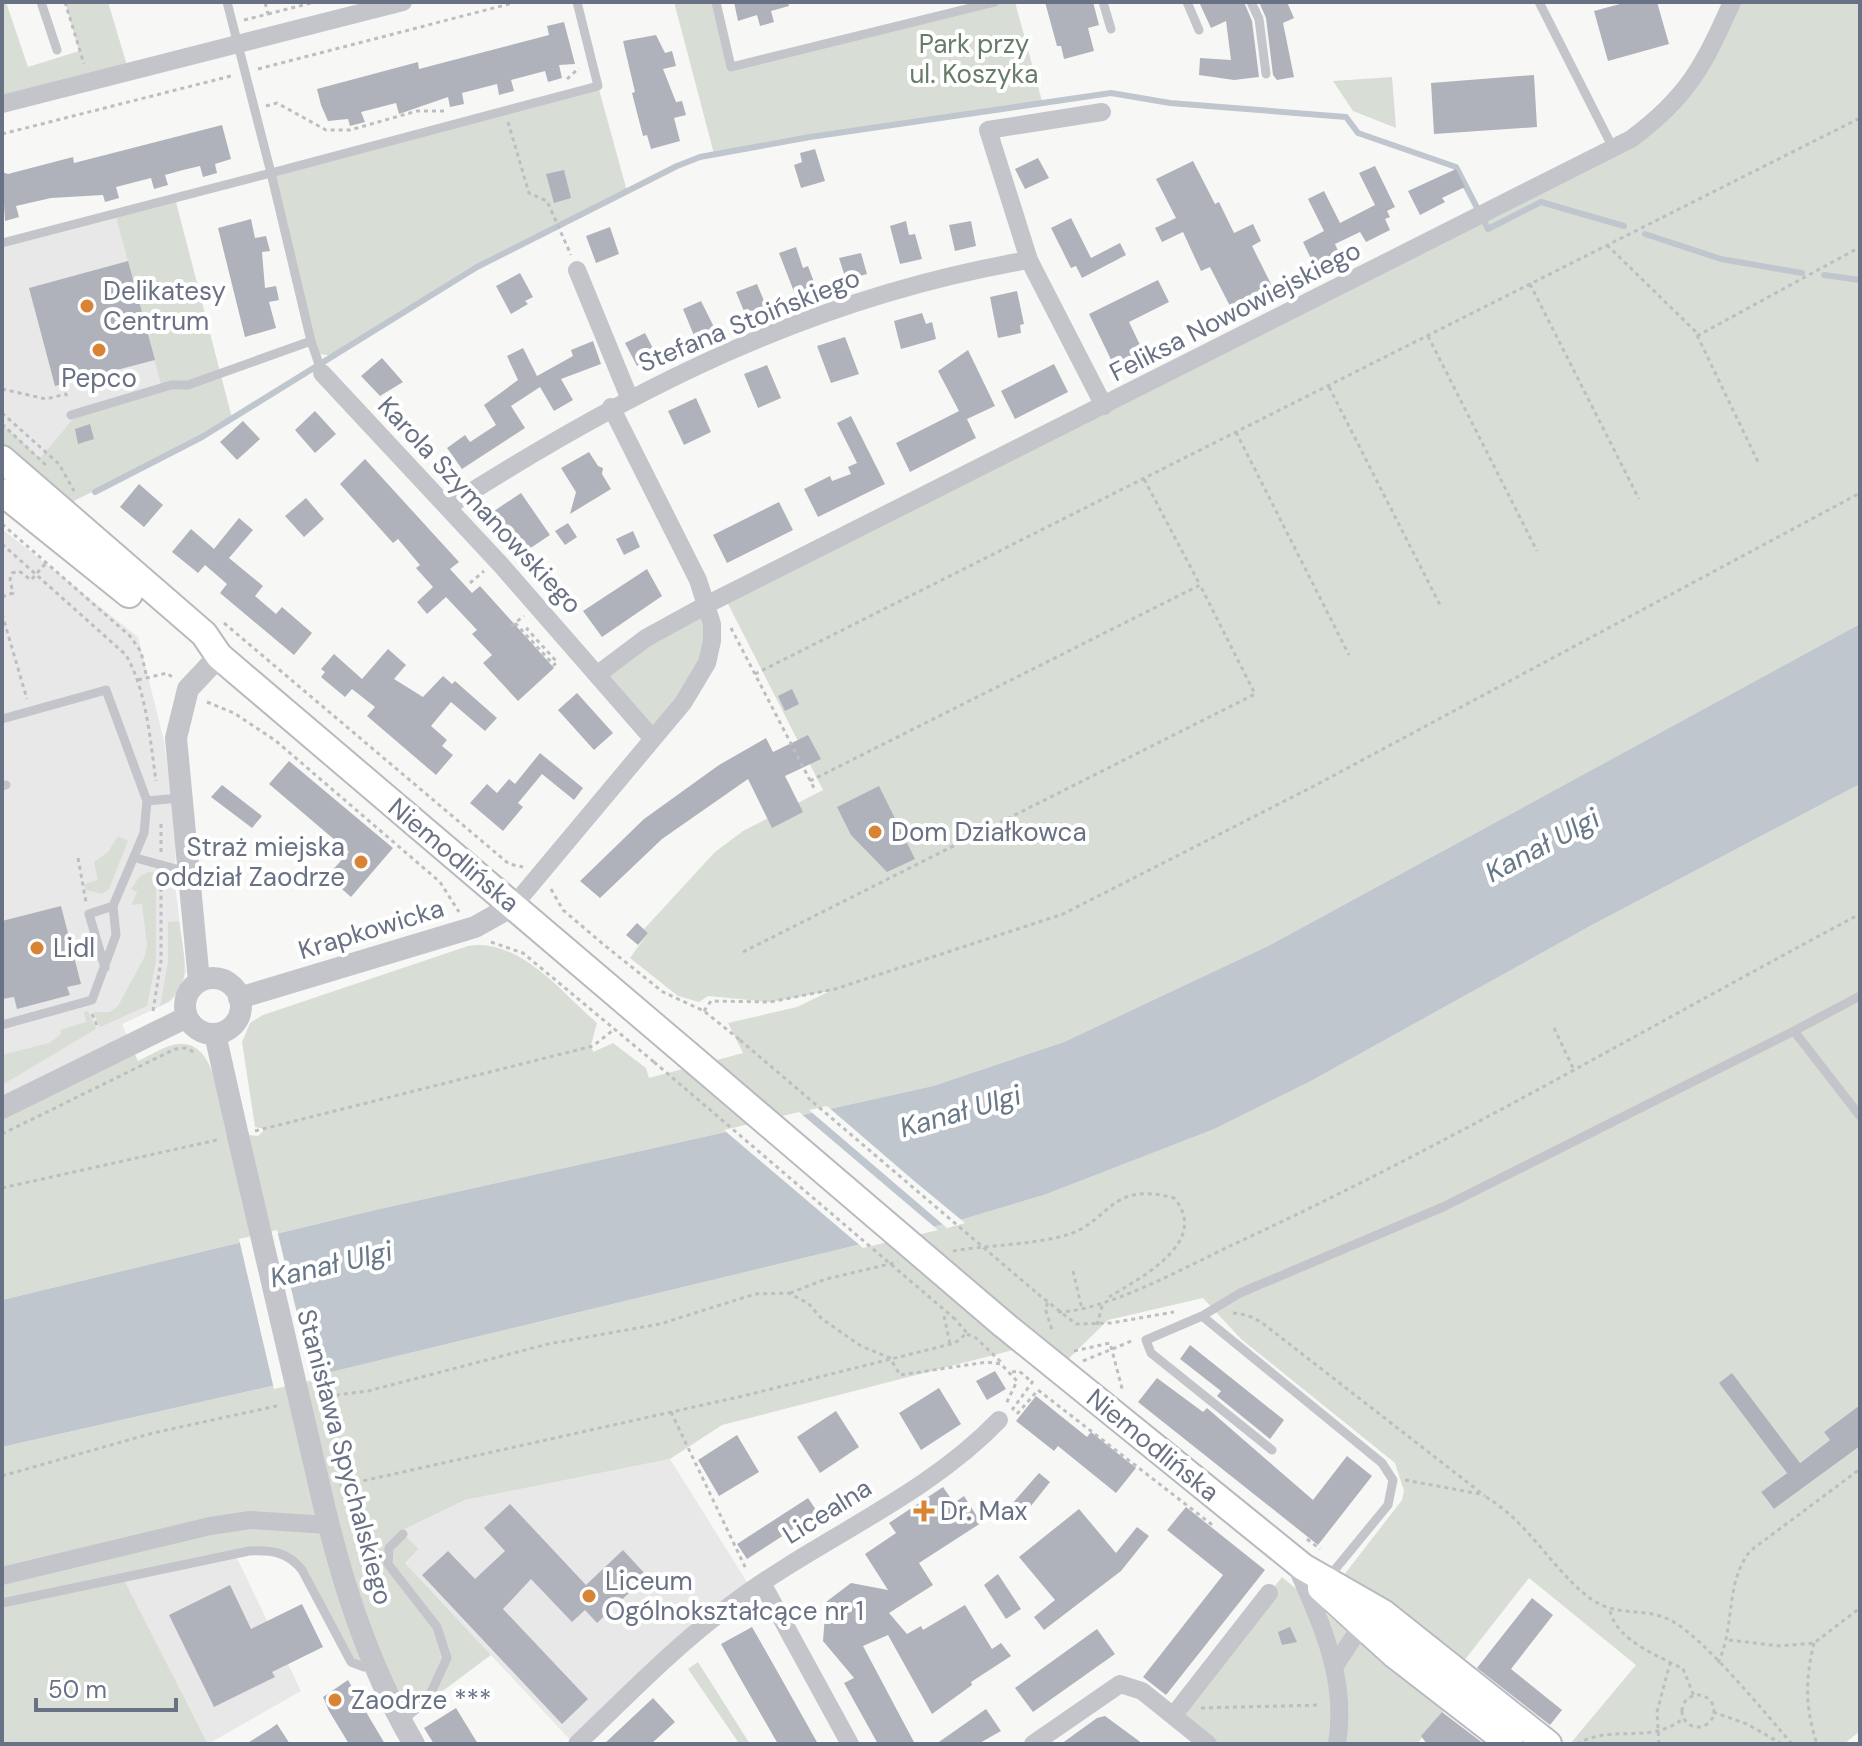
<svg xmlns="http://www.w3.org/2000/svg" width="1862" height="1746" font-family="'DM Sans',sans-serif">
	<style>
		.built { fill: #e8e8e8 }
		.green { fill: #d8ded6 }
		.water { fill: #c0c6ce }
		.pier { fill: #f7f8f5 }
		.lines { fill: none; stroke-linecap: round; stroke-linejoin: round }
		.stream { stroke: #c0c6ce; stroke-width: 6 }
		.building { fill: #afb2ba }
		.secondary-casing { stroke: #b8bac0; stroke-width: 30 }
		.path { stroke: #bdbec1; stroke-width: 3; stroke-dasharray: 4 4; stroke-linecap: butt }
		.service { stroke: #c3c5ca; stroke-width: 9 }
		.minor { stroke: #c3c5ca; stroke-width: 18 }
		.tertiary { stroke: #c3c5ca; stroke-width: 22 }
		.secondary { stroke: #fff; stroke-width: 26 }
		.secondary-bridge-casing { stroke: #b8bac0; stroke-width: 30; stroke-linecap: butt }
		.path-bridge { stroke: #bdbec1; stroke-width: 3; stroke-dasharray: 4 4; stroke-linecap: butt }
		.tertiary-bridge { stroke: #c3c5ca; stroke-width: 22 }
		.secondary-bridge { stroke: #fff; stroke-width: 26 }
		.poi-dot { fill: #d98434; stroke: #fff; stroke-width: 3 }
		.labels { text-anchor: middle; stroke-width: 8; stroke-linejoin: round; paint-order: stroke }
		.park-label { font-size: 26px; fill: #677c68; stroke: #fff }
		.poi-label { font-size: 26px; fill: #697184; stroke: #fff; text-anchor: start }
		.street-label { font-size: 26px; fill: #697184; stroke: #fff }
		.water-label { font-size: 28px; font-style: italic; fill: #697887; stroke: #fff }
	</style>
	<rect width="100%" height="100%" fill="#f7f8f5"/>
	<path class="built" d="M115,214L163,388L77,414L40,458L2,424V243Z
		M2,529L138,637L164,741L176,832L175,885L186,972L180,991L170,1002L122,1024L130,1043L2,1108Z
		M670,1459L752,1590L574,1744L404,1562L401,1531L465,1500Z
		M235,1554L301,1691L208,1744L123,1579Z"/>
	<path class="green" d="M2,2H6L28,67L79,51L65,2H108L129,72L2,104Z
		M674,2H716L731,66L995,2H1015L1042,101L714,154Z
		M1732,2H1860V624L1268,946L1064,1042L933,1086L375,1210L2,1300V1108L130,1043L138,1061C149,1056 161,1048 173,1045C216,1034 219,1104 226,1132L258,1136L265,1129L255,1127L242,1042L250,1023L263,1015L468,946C519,937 562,993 597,1023L591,1045L593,1052L613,1043L646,1068L649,1078L743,1053L728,1023L797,1007L830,991L770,1002L708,996L699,1002L678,996L630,958L648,933L644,929L715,852L743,831L823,790L724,596L1657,120Z
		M1392,77L1396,128L1353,111L1333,81Z
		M598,86L627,191L477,267L332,356L314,353L271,174Z
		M175,198L232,418L202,437L60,508L2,459V424L40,458L77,414L162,388L115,214Z
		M706,605L712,641L652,738L598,674Z
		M1860,784V1405L1824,1432L1830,1440L1761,1492L1774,1509L1860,1446V1731L1844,1744H1570L1636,1665L1529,1578L1456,1671L1340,1580L1402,1500L1404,1491L1395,1463L1241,1339L1203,1298L1108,1320L1058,1369L1029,1346L722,1425L670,1459L465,1500L401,1531L418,1549L405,1563L491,1655L401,1722L374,1664L351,1662L295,1561L266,1550L124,1580L208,1744H2V1447L294,1381L957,1221L1044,1195L1213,1129L1311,1081L1592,925Z
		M118,836L128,841L109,889L102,894L86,890L84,884L98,880L94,862L108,852Z
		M149,872L156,873V961L147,1006L100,1027L93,1012H110L118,1006L145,956L147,945L142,904L131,905L137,892L131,889L140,876Z
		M179,921C183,954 196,989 160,1006L168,962V922Z
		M88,1011L96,1029L2,1085V1055L49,1043L61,1034L60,1030L86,1022L84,1012Z
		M1282,1577L1443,1711L1417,1744H1208L1173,1716Z
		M698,1662L750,1744H736L738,1742L688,1669Z"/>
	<path class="water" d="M1860,624V784L1592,925L1311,1081L1214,1129L1044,1195L957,1221L294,1381L2,1447V1300L375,1210L933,1086L1064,1042L1268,946Z"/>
	<path class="pier" d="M827,1106L913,1180L965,1223L947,1228L809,1110Z
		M799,1112L938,1230L863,1248L724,1130Z
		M277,1230L313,1380L274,1389L239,1239Z"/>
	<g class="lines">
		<path class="stream" d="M1645,234L1721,259L1802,273
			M1824,275L1860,280
			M95,492L202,437L477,267L677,166L700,157L810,137L1111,93L1170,103L1346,117L1358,133L1456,167L1488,229L1541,202L1624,226"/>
	</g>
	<path class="building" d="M734,2H788L789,6L771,11L774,22L760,26L757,15L738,21Z
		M1045,2H1093L1099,25L1088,28L1094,51L1064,59L1061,46H1057Z
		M1199,2H1244L1252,21L1259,77L1234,80L1199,75L1200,58L1231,60L1226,21L1211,28Z
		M1259,2H1287L1294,18L1283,23L1294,77L1277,80L1273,75L1266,18Z
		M1627,2H1657L1669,44L1608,61L1594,11Z
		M564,22L575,64L559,65L562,78L548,82L545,71L511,80L514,91L499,95L497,84L462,93L464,104L450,107L448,97L399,114L396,103L361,112L365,122L350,126L348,119L328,121L321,105L317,89L418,62L419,69L549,35L547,26Z
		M656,35L665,53L672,51L676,66L663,69L676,102L682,101L686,115L674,118L680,141L651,149L647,135L643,136L632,93L635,92L623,41Z
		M1534,75L1537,127L1434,134L1431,83Z
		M222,125L231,159L215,164L217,173L203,177L200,166L183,170L165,175L168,185L154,189L151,178L116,187L119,198L105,202L103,195L51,198L16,206L19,217L5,221L2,172L8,174L73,157L74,163Z
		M815,149L825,181L801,188L794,165L802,162L800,153Z
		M1038,158L1049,178L1025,189L1015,169Z
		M1193,161L1215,204L1219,202L1234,233L1253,224L1261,241L1252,246L1273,288L1232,310L1210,267L1201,271L1183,232L1162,242L1155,228L1176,218L1156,179Z
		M1375,166L1395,207L1387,211L1390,217L1385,219L1390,230L1366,242L1360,232L1335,244L1340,255L1315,267L1303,242L1324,231L1308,199L1324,191L1340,223L1375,205L1359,173Z
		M1456,169L1465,187L1442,198L1445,202L1420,215L1408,191Z
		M564,170L571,198L554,203L546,174Z
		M1071,218L1091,258L1120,243L1126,255L1082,278L1076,266L1071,268L1051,228Z
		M251,219L255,238L266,236L270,251L262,252L265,288L276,286L279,300L269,302L276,328L245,337L218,228Z
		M906,221L909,235L915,234L922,259L900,264L890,226Z
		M971,221L976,246L955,251L949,225Z
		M610,227L619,254L596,263L586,236Z
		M796,247L803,268L808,266L817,290L796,297L779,253Z
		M861,253L867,274L846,280L839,258Z
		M128,261L155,360L55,386L29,288Z
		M520,273L533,297L525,301L528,304L511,314L496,286Z
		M1158,280L1169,302L1129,322L1140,345L1135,348L1139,356L1115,368L1089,314Z
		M757,284L767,308L746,316L736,292Z
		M1017,291L1024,324L1020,325L1021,333L998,338L990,297Z
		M701,301L715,329L695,338L683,309Z
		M922,313L926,324L932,322L936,339L901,349L894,321Z
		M645,333L657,356L637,366L625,343Z
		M845,337L859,374L831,383L817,346Z
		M593,341L601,364L561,379L573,400L554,411L540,387L511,406L525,428L462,469L447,448L465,435L470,442L496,425L484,405L518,380L507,356L523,348L537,376L573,356L571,350Z
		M968,350L995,406L967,419L976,438L910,472L896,443L959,411L938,371Z
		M382,358L403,382L380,396L361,376Z
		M1054,364L1068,392L1015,419L1001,391Z
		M767,365L781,398L758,408L744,374Z
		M696,398L711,432L684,445L668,411Z
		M315,411L336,434L315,453L295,430Z
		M851,416L885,484L818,517L804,489L830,476L832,481L851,474L848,467L857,463L837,423Z
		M243,421L260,439L237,460L220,442Z
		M90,424L94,439L78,444L75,429Z
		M589,452L598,466L603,468L602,474L611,489L570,514L576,492L561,468Z
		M365,459L459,562L450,569L472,593L480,586L554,668L518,701L483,663L492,655L472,634L477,630L446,597L427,614L417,602L433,587L416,568L420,565L398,539L393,543L340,484Z
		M139,484L163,505L144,527L120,507Z
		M521,493L550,535L523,553L494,511Z
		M306,498L324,519L304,537L285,516Z
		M779,502L793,530L727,563L713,535Z
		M239,518L253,530L229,558L263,586L255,596L276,614L282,607L312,633L294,655L220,593L227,584L205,565L198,573L172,552L191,529L214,549Z
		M568,523L577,537L565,545L555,531Z
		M633,531L640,547L624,555L616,539Z
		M647,569L662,596L602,637L583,611Z
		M388,649L406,665L394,679L423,697L443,676L452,684L455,681L497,718L485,731L451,702L431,726L447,740L442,746L453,755L436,775L367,716L375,707L352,689L345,697L321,677L325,672L321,669L334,654L362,679Z
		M792,689L799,704L785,711L778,696Z
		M577,693L613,733L594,750L558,710Z
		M808,735L821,759L785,776L803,812L772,828L748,779L662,839L600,898L580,881L644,819L719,765L766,738L773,752Z
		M540,753L583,788L574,800L542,774L518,803L523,807L503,831L470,803L487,784L497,793L509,779L515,784Z
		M289,761L393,848L351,897L327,876L349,852L269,784Z
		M222,785L262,816L252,828L211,797Z
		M879,786L915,859L887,872L851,835L837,807Z
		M61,906L81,984L67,987L70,995L17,1009L14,997L2,999V921Z
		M637,923L648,933L638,945L626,935Z
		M1190,1345L1284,1420L1270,1439L1217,1396L1221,1391L1180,1359Z
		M995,1371L1006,1389L987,1400L976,1381Z
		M1732,1373L1800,1463L1830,1440L1824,1432L1860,1405V1446L1774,1509L1761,1492L1787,1473L1719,1383Z
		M1157,1378L1203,1412L1207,1408L1313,1500L1347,1456L1372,1476L1318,1545L1138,1402Z
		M939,1388L961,1424L921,1450L899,1413Z
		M1036,1396L1087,1437L1091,1432L1136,1468L1116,1493L1058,1446L1054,1451L1016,1421Z
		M836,1411L859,1447L820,1473L797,1437Z
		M737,1435L759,1472L719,1496L698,1460Z
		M1039,1473L1050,1482L1023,1516L1011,1505Z
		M943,1487L954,1503L964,1496L981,1523L919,1563L933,1585L889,1613L907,1634L921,1626L923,1630L965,1605L992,1649L1001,1643L1011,1656L971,1682L972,1685L932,1714L888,1635L863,1646L915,1744H878L844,1683L854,1678L823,1641L826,1602L851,1583L888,1590L865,1554L896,1533L889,1523Z
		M808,1498L818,1513L747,1559L737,1544Z
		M510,1504L586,1585L623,1550L647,1576L597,1623L585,1610L572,1622L531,1579L503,1609L588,1699L562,1724L422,1575L448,1551L475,1579L505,1551L484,1528Z
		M1186,1507L1265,1570L1166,1695L1143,1677L1223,1575L1167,1530Z
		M1079,1509L1116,1553L1137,1527L1149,1536L1121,1571L1044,1630L1034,1617L1055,1600L1019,1557Z
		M998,1574L1021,1609L1006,1619L984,1585Z
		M230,1585L251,1629L302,1604L323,1647L272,1672L275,1677L214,1707L169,1615Z
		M1532,1598L1553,1615L1511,1669L1562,1710L1550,1725L1477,1668Z
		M752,1627L781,1678L818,1744H778L740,1678L721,1644Z
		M1290,1627L1297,1642L1282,1645L1278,1632Z
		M1097,1629L1115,1654L1033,1712L1015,1688Z
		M348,1680L369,1717L385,1744H349L329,1711L323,1697Z
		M653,1698L675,1722L651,1744H604Z
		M456,1708L478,1744H434L424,1728Z
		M986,1709L1001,1731L978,1744H936Z
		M1442,1712L1484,1744H1427L1421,1736Z
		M1105,1716L1143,1744H1061L1097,1718Z
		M277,1724L290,1744H246L270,1729Z"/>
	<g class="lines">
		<g class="secondary-casing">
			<path id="secondary" d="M2,459L204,634L219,656L687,1054
				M2,492L129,594
				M1003,1324L1303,1567L1383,1613L1548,1744
				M1321,1588L1395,1655L1510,1744"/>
		</g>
		<path class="path" d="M65,2L84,64
			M268,14L315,2
			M244,20L268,14L265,2
			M258,69L517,2
			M567,79L579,68
			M266,106L277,103L326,130H350L417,111H444
			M508,122L529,193L547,201L571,255
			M2,134L231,76
			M1607,245L1695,331L1759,464
			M1530,284L1639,499
			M1428,336L1537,551
			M1697,336L1860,247
			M1329,387L1440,605
			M2,389L46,399L66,394L67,400
			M2,413L59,464L74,491
			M2,424L48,467
			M1236,432L1349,655
			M2,524L130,636L141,652L147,678
			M2,544L126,655C147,692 150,740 156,781
			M470,583L484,571
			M2,597L13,593L10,580L12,573L19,571L31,580L45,564
			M2,614L27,699
			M224,623L509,864L523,867
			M515,623L554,665L557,662L527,629L531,625
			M511,626L524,616
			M731,628L814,788
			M755,674L1860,118
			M138,680L167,673L172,677
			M207,702L234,713L276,741L440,882L459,912
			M810,781L1200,585L1144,479
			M161,852V820
			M78,858L86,902
			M551,889L563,910L603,944L663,992L704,1011L740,1040
			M491,942L523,953L654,1062
			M743,952L1255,694L1200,585
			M153,1011L161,961V880
			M704,1011L711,1001L770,1002L835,989L1063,914L1314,786L1860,493
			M92,1014L98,1028
			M1554,1028L1574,1070
			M255,1131L593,1046L612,1031
			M2,1134L175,1049L185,1048L197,1053
			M2,1188L217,1140
			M953,1251C988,1245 1029,1245 1063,1236C1111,1224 1107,1180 1174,1198C1211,1241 1142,1277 1109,1297
			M1073,1271L1082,1309
			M790,1293L826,1279L898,1262
			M1038,1294L1076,1324L1111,1323L1174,1312
			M1048,1303L1045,1308L1053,1333
			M1058,1312C1106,1311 1186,1267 1232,1245C1447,1146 1651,1025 1860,914
			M1233,1313L1247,1315L1261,1322L1485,1496
			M944,1316L950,1344
			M1097,1325L1103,1302
			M967,1334L976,1338L1003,1364
			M1074,1351L1110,1343L1123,1392
			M1083,1361L1134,1340
			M1012,1372L1019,1371L1032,1382
			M320,1397L368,1391L548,1344L660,1324L755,1294L788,1293L808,1303L822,1319L861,1346L890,1358L900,1375L987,1362L1001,1364L1017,1381L1006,1404
			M1012,1410L1033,1381
			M671,1412L747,1571
			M1017,1414L1038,1390L1215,1527
			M2,1476L153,1433L281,1405
			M1405,1480L1480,1494
			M340,1486L743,1396L955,1343L967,1333L955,1319
			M1486,1497C1528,1522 1550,1566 1587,1596C1617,1620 1642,1605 1672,1621C1705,1639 1765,1713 1792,1744
			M1307,1539L1320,1549
			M1610,1611C1617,1641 1659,1656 1683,1669L1694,1696
			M1729,1640L1780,1646L1814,1643L1860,1608
			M1814,1643C1805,1680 1805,1708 1817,1744
			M1718,1663C1736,1625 1724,1586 1750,1551L1860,1469
			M1682 1711a16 16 0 1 1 32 0a16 16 0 1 1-32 0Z
			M1201,1708L1321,1705
			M1713,1712L1747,1724L1782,1744
			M1577,1744C1614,1723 1648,1746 1684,1718
			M1659,1744L1657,1712L1670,1663"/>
		<path class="service" d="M41,2L57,50
			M227,2L271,173L598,86L577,2
			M716,2L731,67L995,2
			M1103,2L1111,29
			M1187,2L1199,30
			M1251,2L1259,19L1266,74
			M1539,2L1613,148
			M2,243L271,173L311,341L322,373
			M71,415L171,385H188L311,341
			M2,719L106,690L147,801L144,833L113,906L116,935L92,1000L2,1025
			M2,786L6,785
			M147,801L179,798
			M136,858L187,872
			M105,968L89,914L113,906
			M1794,1031L1860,996
			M1202,1316L1382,1463L1393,1480L1388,1505L1328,1578
			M1272,1450L1151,1353L1146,1340L1202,1316L1240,1293L1443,1207L1794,1031L1860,1116
			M2,1603L249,1551C272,1550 288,1552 302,1570L351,1662L364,1667L373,1664
			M402,1721L428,1699L447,1658L437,1627L388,1564L389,1548L403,1534"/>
		<path class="minor" d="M2,104L403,2
			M1029,260L988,130L1102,112
			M577,270L629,397
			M322,373L501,565L652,738
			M447,507C631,389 812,297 1029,260L1104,406
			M598,674L646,638L706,605L1631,139C1688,97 1704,65 1732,2
			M514,905L683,703L707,663L712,641V624L698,580L611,407
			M1294,1561C1320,1622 1348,1676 1337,1744
			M2,1576L210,1526L250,1520L329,1525
			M762,1583L850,1744
			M1336,1664L1355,1635L1370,1632
			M1173,1716L1269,1593
			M577,1744C627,1696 676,1645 732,1604C818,1539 924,1498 999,1420
			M1033,1744L1120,1684L1142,1691L1208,1744"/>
		<path class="tertiary" d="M185 1006a28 28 0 1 1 56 0a28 28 0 1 1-56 0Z
			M199,981L176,738L188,689L219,656
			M239,998L475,927L514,905
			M215,1034L238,1136
			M2,1108L187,1017
			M319,1484C339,1574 367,1664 414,1744"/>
		<use href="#secondary" class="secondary"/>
		<g class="secondary-bridge-casing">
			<path id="secondary-bridge" d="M687,1054L1003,1324"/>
		</g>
		<path class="path-bridge" d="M740,1040L1038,1294
			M654,1062L955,1319"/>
		<path class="tertiary-bridge" d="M238,1136L319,1484"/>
		<use href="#secondary-bridge" class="secondary-bridge"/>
	</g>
	<g class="poi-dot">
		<circle cx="87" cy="306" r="8"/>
		<circle cx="99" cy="350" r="8"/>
		<circle cx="875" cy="832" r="8"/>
		<circle cx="361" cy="862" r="8"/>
		<circle cx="37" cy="948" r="8"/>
		<path d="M920 1499h8v8h8v8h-8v8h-8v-8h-8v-8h8z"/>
		<circle cx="589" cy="1596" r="8"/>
		<circle cx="335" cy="1700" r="8"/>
	</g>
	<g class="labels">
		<g class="park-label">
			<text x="974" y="53">Park przy<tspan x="974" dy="30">ul. Koszyka</tspan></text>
		</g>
		<g class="poi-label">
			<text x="103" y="300">Delikatesy<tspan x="103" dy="30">Centrum</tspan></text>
			<text x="99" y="387" text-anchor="middle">Pepco</text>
			<text x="891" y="841">Dom Działkowca</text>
			<text x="345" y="856" text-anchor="end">Straż miejska<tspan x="345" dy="30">oddział Zaodrze</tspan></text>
			<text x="53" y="957">Lidl</text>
			<text x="940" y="1520">Dr. Max</text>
			<text x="605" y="1590">Liceum<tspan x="605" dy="30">Ogólnokształcące nr 1</tspan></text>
			<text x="351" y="1709">Zaodrze ***</text>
		</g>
		<g class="street-label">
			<text transform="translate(1235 311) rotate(-27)" y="9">Feliksa Nowowiejskiego</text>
			<text transform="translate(749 320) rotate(-22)" y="9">Stefana Stoińskiego</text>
			<text transform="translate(480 505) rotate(47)" y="9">Karola Szymanowskiego</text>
			<text transform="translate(454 855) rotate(40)" y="9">Niemodlińska</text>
			<text transform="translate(371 929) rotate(-17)" y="9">Krapkowicka</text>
			<text transform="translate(1153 1445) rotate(39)" y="9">Niemodlińska</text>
			<text transform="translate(345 1457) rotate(75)" y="9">Stanisława Spychalskiego</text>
			<text transform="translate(827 1511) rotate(-32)" y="9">Licealna</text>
		</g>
		<g class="water-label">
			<text transform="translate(1542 845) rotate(-28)" y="10">Kanał Ulgi</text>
			<text transform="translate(960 1111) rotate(-16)" y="10">Kanał Ulgi</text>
			<text transform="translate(331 1264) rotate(-13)" y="10">Kanał Ulgi</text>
		</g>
	</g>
	<rect width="1862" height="1746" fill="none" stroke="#697184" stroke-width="8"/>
	<path d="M36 1698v12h140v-12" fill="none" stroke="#697184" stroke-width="4"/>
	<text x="48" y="1698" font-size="24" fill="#697184" stroke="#ffffff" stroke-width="6" paint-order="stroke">50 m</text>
</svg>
